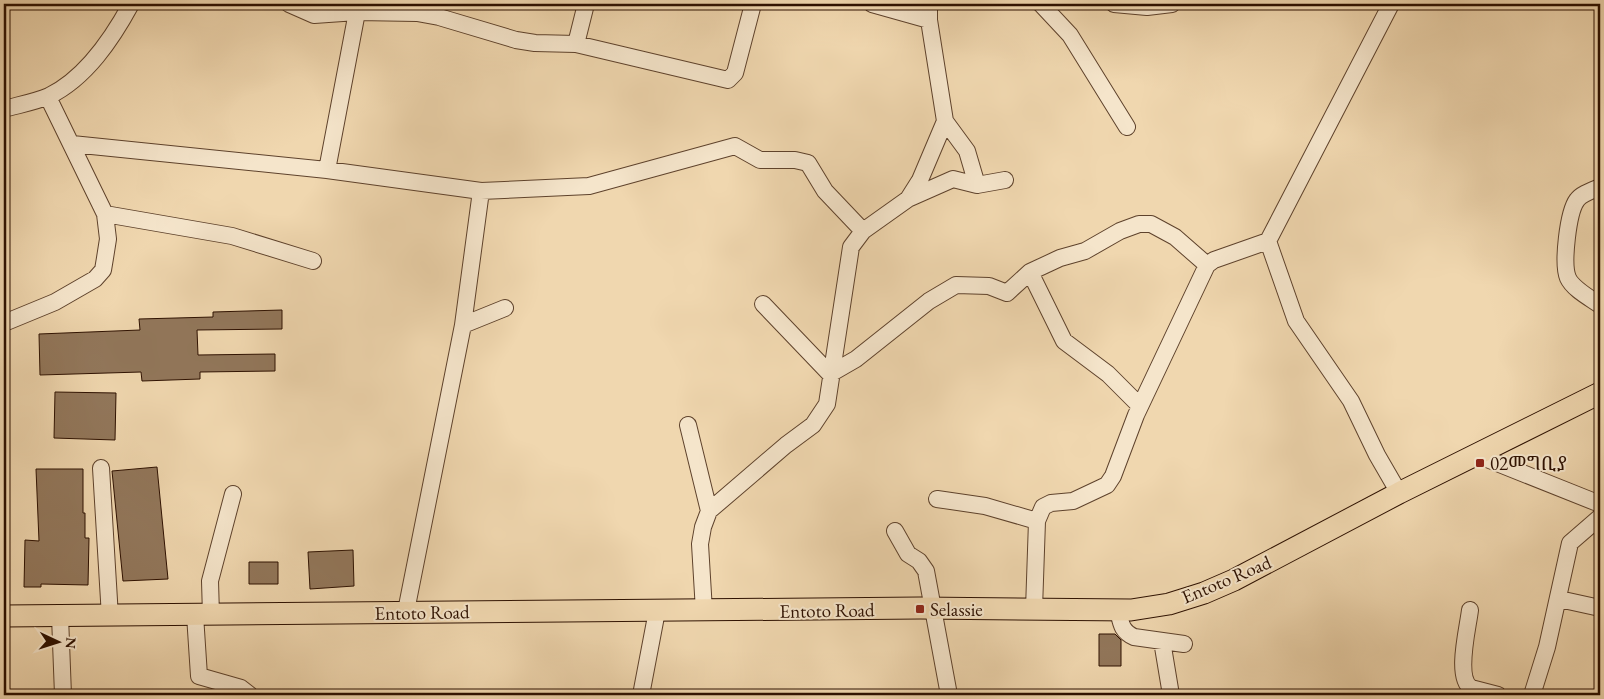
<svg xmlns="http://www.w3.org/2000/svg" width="1604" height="699" font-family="'EB Garamond','Noto Serif Ethiopic',serif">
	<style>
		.building { fill: #92775b; stroke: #2d1000 }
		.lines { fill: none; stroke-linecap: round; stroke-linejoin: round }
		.minor-casing { stroke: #5e422c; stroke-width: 18 }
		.major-casing { stroke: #2d1000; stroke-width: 23 }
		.minor { stroke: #f5e5cb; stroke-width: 16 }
		.major { stroke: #f0d7af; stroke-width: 21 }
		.poi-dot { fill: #8f2418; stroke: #f5e5cb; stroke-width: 2 }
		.labels { text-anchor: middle; stroke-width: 4; stroke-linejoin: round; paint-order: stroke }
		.poi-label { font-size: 19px; fill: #2d1000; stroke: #f5e5cb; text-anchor: start }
		.street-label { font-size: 19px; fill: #2d1000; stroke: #f5e5cb }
	</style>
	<rect width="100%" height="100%" fill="#f0d7af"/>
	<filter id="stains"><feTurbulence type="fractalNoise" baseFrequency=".004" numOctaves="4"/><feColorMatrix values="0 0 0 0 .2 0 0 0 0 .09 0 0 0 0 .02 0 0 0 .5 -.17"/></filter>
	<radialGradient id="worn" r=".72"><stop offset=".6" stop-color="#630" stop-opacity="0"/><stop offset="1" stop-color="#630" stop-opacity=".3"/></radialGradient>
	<path class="building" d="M282,310V329L197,330L198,355L275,354V371L200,372V379L142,381L141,372L40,375L39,334L140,330L139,319L213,317V312Z
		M55,392L116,393L115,440L54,438Z
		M157,467L168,579L123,581L112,471Z
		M36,469H83V513H85V538H89L88,585L41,584V587H24L25,540L39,541Z
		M353,550L354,586L310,589L308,552Z
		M249,562H278V584H249Z
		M1099,634H1115L1121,640V666H1099Z"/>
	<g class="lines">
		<g class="minor-casing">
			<path id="minor" d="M289,4L314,15L357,12L417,13L439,17L516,40L535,43L576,44L728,80L735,73L753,4
				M872,4L929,20
				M1041,4L1070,35L1127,127
				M1114,4L1147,7L1172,4
				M1391,4L1268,241L1296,321L1351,401L1377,455L1399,493
				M576,44L586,4
				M4,109C18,105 35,102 49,96C86,78 112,39 131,4
				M945,121L967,151L977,185
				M72,144L327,170L481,191L589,186L735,146L760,160H795L808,163L825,191L863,231
				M327,170L357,12
				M1600,187C1593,190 1581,194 1577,200C1568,212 1562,264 1568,278C1573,289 1590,298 1600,305
				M910,198L953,179L977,185L1005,180
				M105,214L232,236L313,261
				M1030,272L1064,341L1108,374L1140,406
				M763,304L830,374L856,359L929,301L956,285L989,286L1007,293L1030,272L1060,258L1085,251L1120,231L1139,224H1151L1175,237L1207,265
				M4,323L55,302L95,279L103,270L105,258L108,239L105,214L48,97
				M463,325L505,308
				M688,425L709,511
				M1477,455L1600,504
				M101,468L110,617
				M937,499L985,506L1037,521
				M895,531L908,554L919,561L926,571L949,695
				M1559,599L1600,608
				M1034,609L1037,521L1043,507L1051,503L1073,501L1107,485L1113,476L1136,415L1207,265L1214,260L1268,241
				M1118,610C1121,623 1121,631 1134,637L1184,644
				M1470,610C1468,628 1455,677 1471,688L1498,695
				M406,611L463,325L481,191
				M704,611L700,544L703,527L709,511L786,445L813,425L827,404L851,247L863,231L908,199L920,180L945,121L929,20V4
				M195,615L199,676L241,688L250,695
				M211,615L210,581L233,494
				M60,616L63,695
				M1162,641L1171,695
				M641,695L657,611
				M1532,695L1547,647L1570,543L1600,517"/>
		</g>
		<g class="major-casing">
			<path id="major" d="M4,616L920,608L1131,610L1169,604L1204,593L1234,580L1399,493L1600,393"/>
		</g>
		<use href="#minor" class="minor"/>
		<use href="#major" class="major"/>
	</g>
	<g class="poi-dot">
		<rect x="1475" y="458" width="10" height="10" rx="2.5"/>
		<rect x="915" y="604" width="10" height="10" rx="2.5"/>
	</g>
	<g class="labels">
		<g class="poi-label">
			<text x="1490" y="470">02መግቢያ</text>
			<text x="930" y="616">Selassie</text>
		</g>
		<g class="street-label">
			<text transform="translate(1226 579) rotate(-23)" y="7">Entoto Road</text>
			<text transform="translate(827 610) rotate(-1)" y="7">Entoto Road</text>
			<text transform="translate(422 612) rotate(-1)" y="7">Entoto Road</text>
		</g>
	</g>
	<rect width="1604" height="699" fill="none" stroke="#f0d7af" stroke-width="20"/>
	<rect x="5" y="5" width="1594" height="689" fill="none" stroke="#2d1000" stroke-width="2.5"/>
	<rect x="10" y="10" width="1584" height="679" fill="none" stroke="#2d1000"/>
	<g transform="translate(58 642) rotate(94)" stroke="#f5e5cb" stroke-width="4" paint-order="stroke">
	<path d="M0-4L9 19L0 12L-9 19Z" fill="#2d1000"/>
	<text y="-8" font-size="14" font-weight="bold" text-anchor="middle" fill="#2d1000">N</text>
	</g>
	<rect width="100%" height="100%" filter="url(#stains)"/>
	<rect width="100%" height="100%" fill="url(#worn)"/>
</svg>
